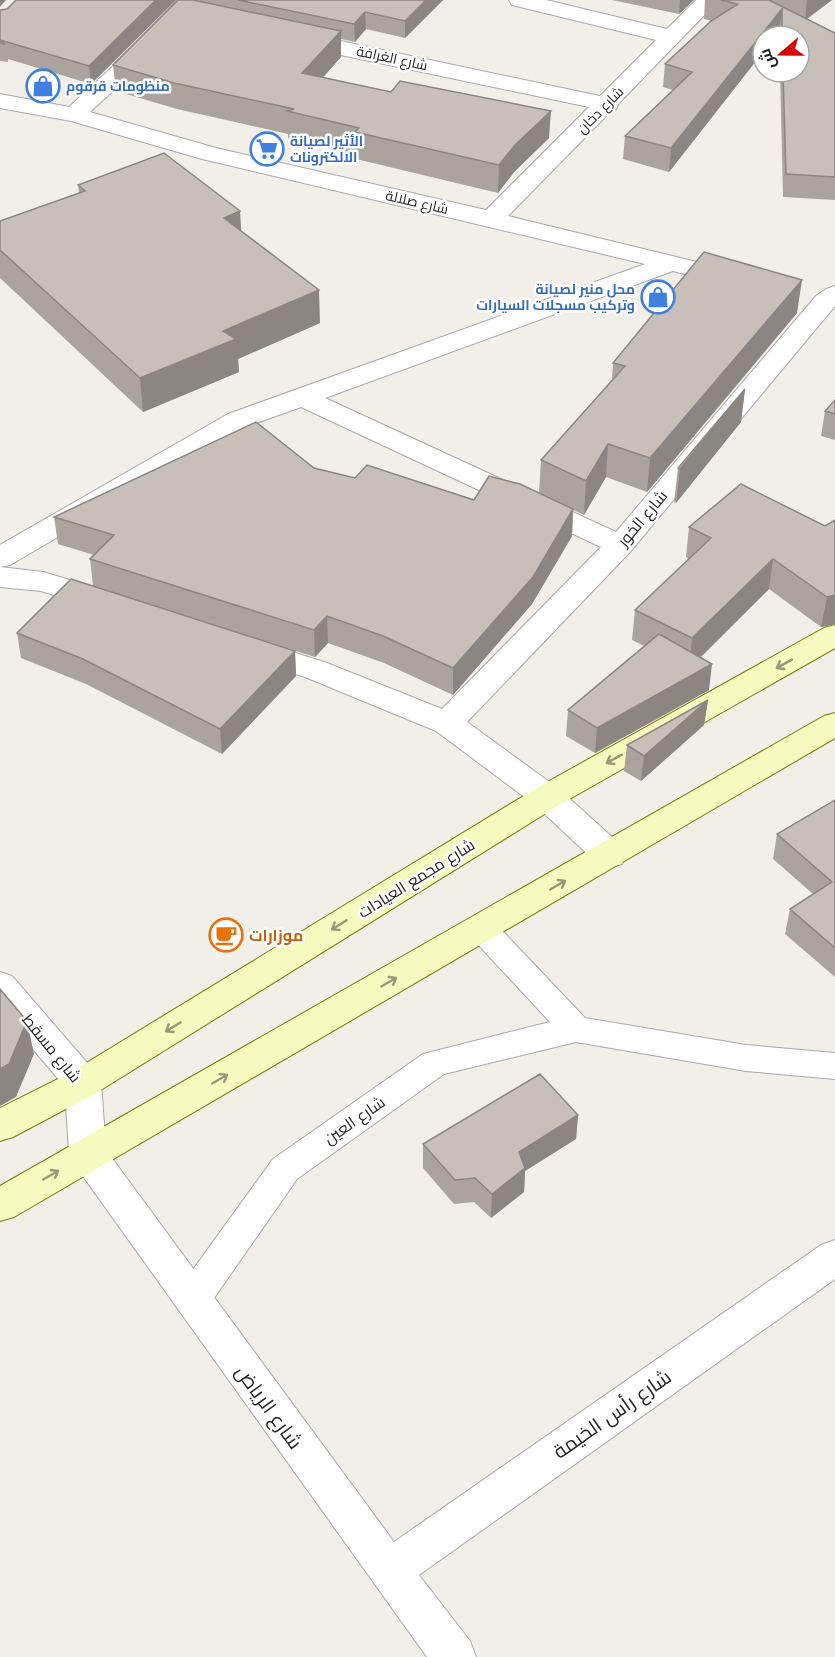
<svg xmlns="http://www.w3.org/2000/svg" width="835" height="1657" font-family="Inter,Cairo,sans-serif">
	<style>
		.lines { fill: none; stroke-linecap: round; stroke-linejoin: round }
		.lane-casing { stroke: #a9a9a9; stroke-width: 2 }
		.street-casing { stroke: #a9a9a9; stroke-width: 2 }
		.secondary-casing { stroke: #707d05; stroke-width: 2 }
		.lane { fill: #fff; fill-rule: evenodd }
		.street { fill: #fff; fill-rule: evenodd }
		.secondary { fill: #f7fabf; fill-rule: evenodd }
		.wall { fill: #aba49e }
		.shaded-wall { fill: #8b8681 }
		.building { fill: #c7bfb8; stroke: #8b8681; stroke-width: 1.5 }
		.oneway { stroke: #979978 }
		.labels { text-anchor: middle; stroke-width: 5; stroke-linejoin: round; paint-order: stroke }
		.far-street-label { font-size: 14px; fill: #222; stroke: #fff }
		.far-shop-label { font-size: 14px; font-weight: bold; fill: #366cbe; stroke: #fff; text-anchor: start }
		.street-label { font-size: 16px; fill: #222; stroke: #fff }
		.food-label { font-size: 16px; font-weight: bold; fill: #c56008; stroke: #fff; text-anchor: start }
		.near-street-label { font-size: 20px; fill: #222; stroke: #fff }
	</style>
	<rect width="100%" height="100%" fill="#f2efe9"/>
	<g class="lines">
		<g class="lane-casing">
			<path id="lane" d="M482,917L493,921L585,1018L746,1045L835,1053V1079L746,1071L576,1042L444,1074L297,1179L205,1311L192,1316L179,1311L174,1300L179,1289L273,1159L423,1054L550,1022L471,937L466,929L471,921Z"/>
		</g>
		<g class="street-casing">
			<path id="street" d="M178,0H201L140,66L90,112L216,148L486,210L589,107L298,46L290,44L287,39L290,34L298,32L600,96L656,40L512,5L509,0H546L667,29L696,0H719L619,103L616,109L612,110L508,216L742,273L746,278L742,283L733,286L673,271L325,398L616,532L816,296L826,289L835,286V306L630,552L467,722L559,789L622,846L627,855L622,864L610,867L598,864L535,805L436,731L305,677L241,656L237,649L241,642L252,639L327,663L442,709L601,547L301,407L248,426L10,565L0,567L43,572L117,594L121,601L117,608L106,611L41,591L0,587V545L228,414L645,264L202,159L71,121L0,108V94L69,107L124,56Z
				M0,972L12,976L96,1073L101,1083L106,1150L394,1542L821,1245L835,1240V1279L419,1575L470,1641L476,1657H427L75,1165L69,1154L65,1087L0,1010Z"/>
		</g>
		<g class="secondary-casing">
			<path id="secondary" d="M835,625V648L559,805L96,1093L13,1137L0,1141V1108L70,1073L535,789L824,628Z
				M835,713V738L14,1217L0,1221V1186L824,716Z"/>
		</g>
		<use href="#lane" class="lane"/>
		<use href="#street" class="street"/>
		<use href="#secondary" class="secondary"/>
	</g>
	<path class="wall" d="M16,0H176L91,84L8,59V62L0,61V10L7,9Z
		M196,0H443L405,38L366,29L355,42L341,39V57L323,77L549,138L514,172L498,193L356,159V154L288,138V134L177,109L116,91L113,65Z
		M612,0H694L679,14Z
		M705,0H769L771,1V0H832L807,19L835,33V200L783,197L780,72H799V36H779V32L775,36H763V52L669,172L623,159L625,136L673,90L663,87L665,64L712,21L704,19Z
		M78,185L241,231L320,323L238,359L239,372L143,412L0,278V221L79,193Z
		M797,313L647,492L606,477L584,515L573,510L572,536L532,604L453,695L384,663L328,643L315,657L93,586L90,559L94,555L58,544L54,517L314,468L355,478L474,500L539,493L541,460L612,380L613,363Z
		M745,389L741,422L676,503L674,502L678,468Z
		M835,400V440L821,436L825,411Z
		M835,520V624L821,627L769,589L700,657L709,690L595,753L566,736L568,710L644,646L632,640L635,610L689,559L686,557L689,527L825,526Z
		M17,633L295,651L296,676L222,754L86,684L21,658Z
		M708,700L704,725L641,781L624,771L627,745Z
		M835,800V977L785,934L790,909L813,894L773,859L777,834Z
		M578,1115L576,1139L525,1171L524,1192L491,1218L474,1202L454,1204L423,1168V1144Z"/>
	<path class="shaded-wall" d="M0,0H6L0,7Z
		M156,0H176L91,84L89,66Z
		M426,0H443L405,38V21Z
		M680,0H694L679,14Z
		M807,0H832L805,20Z
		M782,9L779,32L775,36H763V52L669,172L671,148Z
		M365,12L366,29L355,42L354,24Z
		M341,31V57L304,99L302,73Z
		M551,111L549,138L514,172L498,193L499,165L515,145Z
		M240,211L242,243L224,218Z
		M802,280L797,313L647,492L650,458Z
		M319,290L320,323L238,359L239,372L143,412L140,378L223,331Z
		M745,389L741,422L676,503L680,469Z
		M608,444L606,477L584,515L586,481Z
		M573,509L572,536L532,604L453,695V668Z
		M773,559L769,589L689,669L692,638Z
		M835,595V624L821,627L827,597Z
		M327,616L328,643L315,657L314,630Z
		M295,651L296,676L222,754L220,729Z
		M712,664L709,690L595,753L597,728Z
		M708,700L704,725L641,781L644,756Z
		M27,1021L34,1054L16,1097L0,1106V1069Z
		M578,1115L576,1139L525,1171L524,1192L491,1218L492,1194L519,1152Z"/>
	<path class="building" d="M16,0H156L89,66L0,40L5,44L0,43V10L7,9Z
		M178,0H193L341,31L302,73L391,92L400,81L551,111L515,145L499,165L355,132L359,128L287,111L294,109L174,83L113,65Z
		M238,0H426L405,21L365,12L354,24Z
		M721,0H769L835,33V177L786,174L783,72H799V36H782V9L671,148L625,136L692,72L665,64L711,21L738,4Z
		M164,153L240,211L224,218L319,290L223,331L236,339L140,378L0,250V221L85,191L78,185Z
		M704,252L802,280L650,458L608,444L586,481L541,460L625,366L613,363Z
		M745,389L680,469L678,468Z
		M835,400V414L825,411Z
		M256,422L314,468L355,478L367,465L474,500L489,476L520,484L573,509L533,577L453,668L383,636L327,616L314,630L90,559L114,535L54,517Z
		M741,484L825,526L835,520V595L827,597L773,559L692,638L635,610L711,538L689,527Z
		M71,579L295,651L220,729L83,659L17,633Z
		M659,634L712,664L597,728L568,710Z
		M708,700L644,756L627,745Z
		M835,800V948L790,909L832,882L777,834Z
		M0,989L27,1021L9,1064L0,1069Z
		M540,1074L578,1115L519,1152L525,1168L492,1194L475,1178L455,1180L423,1144Z"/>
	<defs><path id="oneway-shaft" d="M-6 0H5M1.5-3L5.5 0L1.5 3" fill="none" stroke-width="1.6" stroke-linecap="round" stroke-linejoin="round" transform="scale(1.5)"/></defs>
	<g class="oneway">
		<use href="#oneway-shaft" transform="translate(784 664) rotate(151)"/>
		<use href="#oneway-shaft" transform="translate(614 759) rotate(151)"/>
		<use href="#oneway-shaft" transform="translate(558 885) rotate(-30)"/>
		<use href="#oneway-shaft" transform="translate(339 925) rotate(148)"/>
		<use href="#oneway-shaft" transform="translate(389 982) rotate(-30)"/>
		<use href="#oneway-shaft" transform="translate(173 1027) rotate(148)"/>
		<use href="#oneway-shaft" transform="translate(220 1079) rotate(-30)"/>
		<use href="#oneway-shaft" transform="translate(51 1175) rotate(-30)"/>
	</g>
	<defs>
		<g id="shop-ring" transform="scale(1.725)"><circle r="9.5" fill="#fff" stroke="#3f7fe0" stroke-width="1.5"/><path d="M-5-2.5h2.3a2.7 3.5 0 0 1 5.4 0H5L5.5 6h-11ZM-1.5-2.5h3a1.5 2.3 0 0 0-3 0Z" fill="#3f7fe0"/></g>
		<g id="supermarket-ring" transform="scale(1.725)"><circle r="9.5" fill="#fff" stroke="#3f7fe0" stroke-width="1.5"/><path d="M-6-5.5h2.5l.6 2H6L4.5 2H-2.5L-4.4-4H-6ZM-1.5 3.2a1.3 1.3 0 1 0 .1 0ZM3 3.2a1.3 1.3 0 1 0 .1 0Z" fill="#3f7fe0"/></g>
		<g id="cafe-ring" transform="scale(1.725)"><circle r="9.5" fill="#fff" stroke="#e8710a" stroke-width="1.5"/><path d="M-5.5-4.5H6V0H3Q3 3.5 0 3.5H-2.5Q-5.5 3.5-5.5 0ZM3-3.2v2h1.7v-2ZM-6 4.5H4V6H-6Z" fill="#e8710a"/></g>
	</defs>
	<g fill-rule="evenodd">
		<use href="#shop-ring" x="43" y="86"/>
		<use href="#supermarket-ring" x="267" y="149"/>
		<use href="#shop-ring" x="658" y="297"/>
		<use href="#cafe-ring" x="226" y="935"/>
	</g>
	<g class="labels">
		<g class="far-street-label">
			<text transform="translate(392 58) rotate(12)" y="5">شارع الغرافة</text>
			<text transform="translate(600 110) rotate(-45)" y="5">شارع دخان</text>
			<text transform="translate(417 202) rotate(13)" y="5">شارع صلالة</text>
		</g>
		<g class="far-shop-label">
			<text x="66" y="91">منظومات قرقوم</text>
			<text x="290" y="146">الأثير لصيانة<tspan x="290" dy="16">الالكترونات</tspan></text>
			<text x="635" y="294" text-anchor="end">محل منير لصيانة<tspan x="635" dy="16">وتركيب مسجلات السيارات</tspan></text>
		</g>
		<g class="street-label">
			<text transform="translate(642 518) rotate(-50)" y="6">شارع الخور</text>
			<text transform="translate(416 878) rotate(-32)" y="6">شارع مجمع العيادات</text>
			<text transform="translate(52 1048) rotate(51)" y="6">شارع مسقط</text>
			<text transform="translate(354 1120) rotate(-35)" y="6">شارع العين</text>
		</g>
		<g class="food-label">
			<text x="249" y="941">موزارات</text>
		</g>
		<g class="near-street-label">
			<text transform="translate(269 1407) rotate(54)" y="7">شارع الرياض</text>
			<text transform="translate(612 1414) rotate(-35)" y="7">شارع رأس الخيمة</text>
		</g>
	</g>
	<g transform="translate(781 54) rotate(250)"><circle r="28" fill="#ffffff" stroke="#a7a7a7" stroke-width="1.5"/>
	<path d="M0-4.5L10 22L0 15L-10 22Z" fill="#d40000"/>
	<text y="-9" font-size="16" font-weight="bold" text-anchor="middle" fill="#222222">ش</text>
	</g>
</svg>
